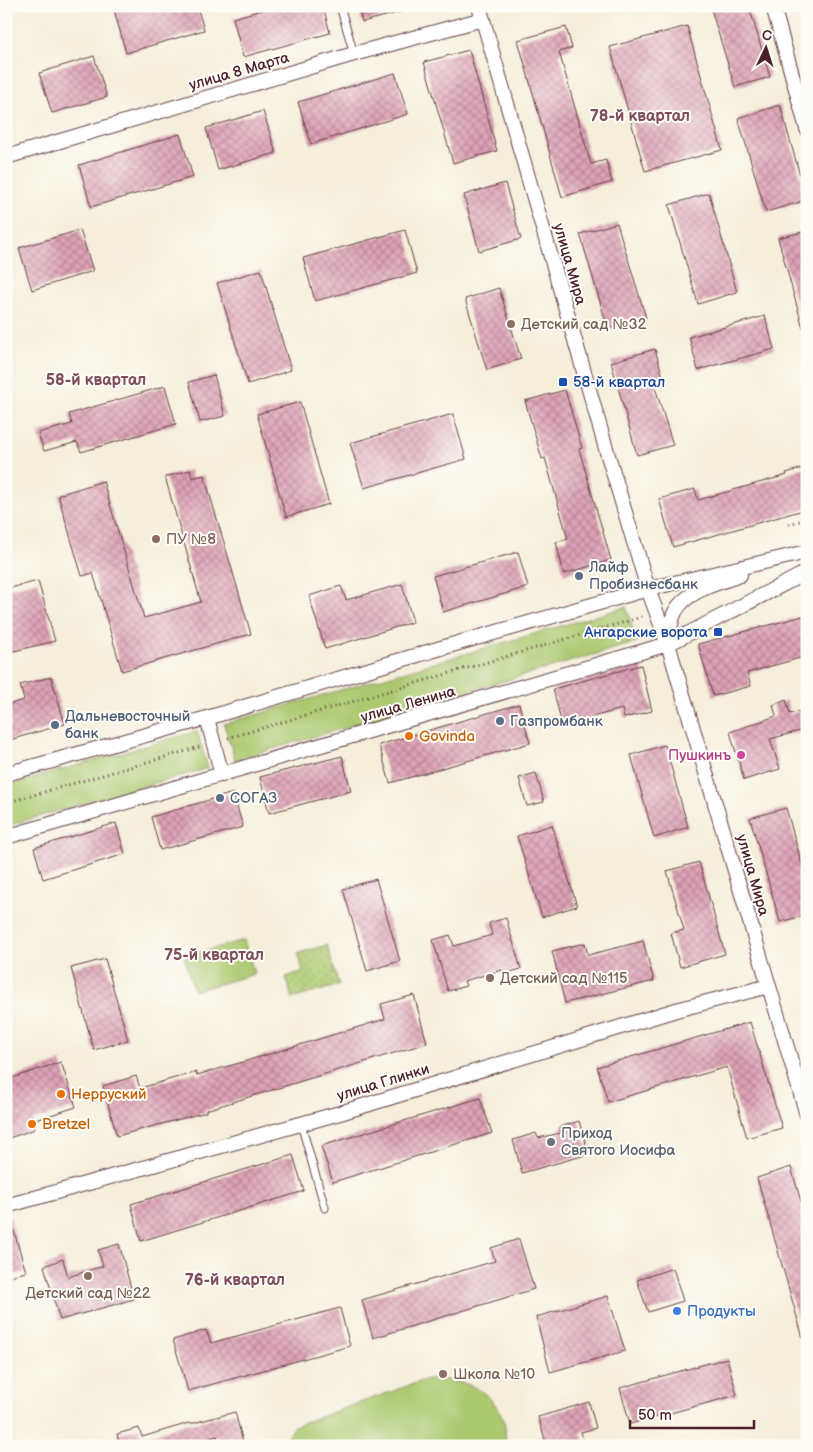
<svg xmlns="http://www.w3.org/2000/svg" width="813" height="1452" font-family="'Balsamiq Sans',sans-serif">
	<style>
		.green { fill: #acc96f; stroke: #7b744d }
		.park { fill: url(#park-dots); stroke: #7b744d }
		.building { fill: url(#building-cross-hatch) }
		.lines { fill: none; stroke-linecap: round; stroke-linejoin: round }
		.service-casing { stroke: #643e45; stroke-width: 9 }
		.minor-casing { stroke: #643e45; stroke-width: 16 }
		.path { stroke: #643e45; stroke-width: 3; stroke-dasharray: 1 4; stroke-linecap: butt }
		.service { stroke: #fff; stroke-width: 7 }
		.minor { stroke: #fff; stroke-width: 14 }
		.education-dot { fill: #8d6e63; stroke: #fdfcf7; stroke-width: 2 }
		.transit-dot { fill: #1a4fb4; stroke: #fdfcf7; stroke-width: 2 }
		.service-dot { fill: #5c6f8a; stroke: #fdfcf7; stroke-width: 2 }
		.food-dot { fill: #e8710a; stroke: #fdfcf7; stroke-width: 2 }
		.hotel-dot { fill: #d1479c; stroke: #fdfcf7; stroke-width: 2 }
		.worship-dot { fill: #6b7280; stroke: #fdfcf7; stroke-width: 2 }
		.shop-dot { fill: #3f7fe0; stroke: #fdfcf7; stroke-width: 2 }
		.labels { text-anchor: middle; stroke-width: 4; stroke-linejoin: round; paint-order: stroke }
		.street-label { font-size: 15px; fill: #4a1f2b; stroke: #fdfcf7 }
		.education-label { font-size: 15px; fill: #785e54; stroke: #fdfcf7; text-anchor: start }
		.transit-label { font-size: 15px; fill: #164399; stroke: #fdfcf7; text-anchor: start }
		.service-label { font-size: 15px; fill: #4e5e75; stroke: #fdfcf7; text-anchor: start }
		.food-label { font-size: 15px; fill: #c56008; stroke: #fdfcf7; text-anchor: start }
		.hotel-label { font-size: 15px; fill: #b23c85; stroke: #fdfcf7; text-anchor: end }
		.worship-label { font-size: 15px; fill: #5b616d; stroke: #fdfcf7; text-anchor: start }
		.shop-label { font-size: 15px; fill: #366cbe; stroke: #fdfcf7; text-anchor: start }
		.neighbourhood-label { font-size: 16px; font-weight: bold; fill: #7e4d5c; stroke: #fdfcf7 }
	</style>
	<defs>
		<pattern id="park-dots" width="8" height="8" patternUnits="userSpaceOnUse" patternTransform="scale(1.25)"><rect width="8" height="8" fill="#acc96f"/><path d="M2 2h.1M6 6h.1" fill="none" stroke="#96ac60" stroke-width="1.8" stroke-linecap="round"/></pattern>
		<pattern id="building-cross-hatch" width="8" height="8" patternUnits="userSpaceOnUse" patternTransform="scale(1.25)"><rect width="8" height="8" fill="#dea3b6"/><path d="M0 0l8 8M0 8l8-8" fill="none" stroke="#b68494"/></pattern>
	</defs>
	<rect width="100%" height="100%" fill="#fdfcf7"/>
	<filter id="ink" filterUnits="userSpaceOnUse"><feTurbulence type="fractalNoise" baseFrequency=".02" numOctaves="2"/><feDisplacementMap in="SourceGraphic" scale="10" xChannelSelector="R" yChannelSelector="G"/><feConvolveMatrix kernelMatrix="1 2 1 2 8 2 1 2 1" color-interpolation-filters="sRGB"/></filter>
	<filter id="wash" filterUnits="userSpaceOnUse"><feTurbulence type="fractalNoise" baseFrequency=".0096" numOctaves="4" result="noise"/><feDisplacementMap in="SourceGraphic" scale="20" xChannelSelector="R" yChannelSelector="G"/><feGaussianBlur stdDeviation="1.12" result="paint"/><feColorMatrix in="noise" values="0 0 0 0 0 0 0 0 0 0 0 0 0 0 0 0 0 1.4 0 .05"/><feComposite in="paint" operator="in"/></filter>
	<g filter="url(#wash)">
		<rect width="100%" height="100%" fill="#f5eeda"/>
		<path class="green" d="M626,607L637,642L235,760L224,724Z
			M197,731L208,768L6,826V786Z
			M244,940L254,974L194,991L184,957Z
			M427,1379C460,1379 488,1385 503,1418C506,1426 505,1437 506,1446H281L294,1426Z"/>
		<path class="park" d="M327,945L339,985L292,999L286,977L303,971L298,953Z"/>
		<g id="blocks">
			<path class="building" d="M113,6H197L204,30L126,53Z
				M276,6H323L330,33L243,57L233,18Z
				M358,6H405V11L362,22Z
				M710,6H749L770,77L735,87Z
				M687,26L722,150L645,171L610,47Z
				M566,27L572,48L559,52L591,164L606,160L612,182L562,197L518,40Z
				M469,50L497,151L453,163L424,62Z
				M94,56L107,97L52,113L39,73Z
				M395,73L408,114L311,144L298,102Z
				M780,105L807,200L766,212L738,118Z
				M263,111L276,153L218,170L206,128Z
				M180,134L193,177L91,207L79,165Z
				M505,183L521,239L479,251L464,195Z
				M709,193L737,292L698,304L669,205Z
				M617,223L646,318L608,329L580,234Z
				M80,230L93,271L32,290L19,248Z
				M405,230L417,273L315,301L303,258Z
				M807,231V327L803,328L778,238Z
				M261,270L291,370L248,384L217,283Z
				M499,288L521,359L487,370L465,299Z
				M765,316L774,349L698,370L689,337Z
				M655,349L664,381L654,384L673,445L637,455L611,362Z
				M214,375L225,416L200,422L189,382Z
				M165,386L176,424L81,452L77,442L44,451L38,433L72,424L69,414Z
				M565,390L582,448L579,449L611,560L564,574L556,542L568,539L545,458L542,459L525,401Z
				M300,402L329,504L286,517L257,414Z
				M453,414L466,459L364,488L350,443Z
				M807,467V509L673,547L659,499L695,489L698,500L787,475L786,473Z
				M190,470L192,478L204,475L251,634L122,671L93,573L82,576L58,495L103,481L144,618L201,602L165,477Z
				M518,552L528,587L443,612L433,576Z
				M38,581L55,641L6,653V589Z
				M402,584L413,622L325,649L309,596L341,586L346,600Z
				M807,615V656L747,673L751,686L713,696L698,644Z
				M641,665L652,711L624,718L622,709L562,725L553,689Z
				M51,677L65,724L6,741V705L24,700L20,685Z
				M786,700L790,714L807,709V729L770,739L780,769L744,780L730,732L776,716L773,705Z
				M519,704L530,743L390,783L379,745Z
				M665,745L688,827L654,838L631,755Z
				M342,756L351,791L269,813L260,777Z
				M536,773L544,802L527,806L519,778Z
				M233,793L243,827L160,850L151,817Z
				M786,808L807,882V915L780,922L750,818Z
				M116,823L125,854L43,879L34,848Z
				M552,825L577,906L542,917L517,836Z
				M699,862L725,954L680,967L671,933L684,930L667,871Z
				M376,879L400,961L367,971L343,889Z
				M506,918L521,969L503,974L502,970L464,981L466,986L448,991L433,940L450,935L454,946L492,935L489,923Z
				M643,941L654,981L565,1003L552,951L585,943L588,955Z
				M105,959L128,1040L94,1050L71,968Z
				M414,995L427,1043L206,1110V1112L117,1136L103,1086L136,1076L140,1088L196,1072L197,1075L243,1062L385,1019L381,1004Z
				M750,1022L782,1128L747,1138L727,1067L608,1102L597,1067Z
				M61,1062L76,1107L32,1121L35,1129L6,1139V1080Z
				M480,1098L492,1133L333,1182L321,1146Z
				M579,1121L589,1154L522,1173L513,1140L536,1133L538,1138L561,1133L560,1127Z
				M293,1155L304,1191L141,1241L131,1204Z
				M791,1167L807,1222V1338H803L757,1178Z
				M6,1218H10L26,1272L6,1277Z
				M519,1239L534,1289L373,1338L362,1300L495,1261L491,1248Z
				M119,1244L134,1299L60,1320L44,1266L63,1259L68,1277L103,1266L98,1250Z
				M673,1268L683,1301L648,1312L637,1280Z
				M608,1296L625,1351L550,1372L536,1317Z
				M340,1308L350,1346L188,1391L173,1340L206,1330L211,1343Z
				M727,1358L737,1395L630,1424L620,1388Z
				M589,1402L596,1428L581,1432L585,1446H547L538,1417Z
				M235,1412L244,1446H220L217,1436L183,1446H120L117,1434L139,1428L142,1437L189,1423L190,1424Z"/>
		</g>
	</g>
	<g filter="url(#ink)">
		<use href="#blocks" fill-opacity="0" stroke="#643e45" stroke-width="1"/>
		<g class="lines">
			<g class="service-casing">
				<path id="service" d="M340,6L354,54
					M301,1124L325,1208"/>
			</g>
			<g class="minor-casing">
				<path id="minor" d="M479,6L607,452L648,589L668,644L807,1115
					M773,6L807,129
					M6,157L354,54L483,19
					M668,643C670,633 670,621 675,612C686,590 719,583 740,575
					M207,718L222,775
					M6,774L207,718L441,648L648,589L807,552
					M6,837L668,644L807,572
					M6,1206L340,1113L676,1010L769,986"/>
			</g>
			<path class="path" d="M789,524L807,519
				M228,738L642,617
				M6,803L200,747"/>
			<use href="#service" class="service"/>
			<use href="#minor" class="minor"/>
		</g>
	</g>
	<g class="education-dot">
		<circle cx="511" cy="324" r="5"/>
		<circle cx="156" cy="539" r="5"/>
		<circle cx="490" cy="978" r="5"/>
		<circle cx="88" cy="1276" r="5"/>
		<circle cx="443" cy="1374" r="5"/>
	</g>
	<g class="transit-dot">
		<rect x="558" y="377" width="10" height="10" rx="2.5"/>
		<rect x="713" y="627" width="10" height="10" rx="2.5"/>
	</g>
	<g class="service-dot">
		<circle cx="579" cy="576" r="5"/>
		<circle cx="500" cy="721" r="5"/>
		<circle cx="55" cy="725" r="5"/>
		<circle cx="220" cy="798" r="5"/>
	</g>
	<g class="food-dot">
		<circle cx="409" cy="736" r="5"/>
		<circle cx="61" cy="1094" r="5"/>
		<circle cx="32" cy="1124" r="5"/>
	</g>
	<circle class="hotel-dot" cx="741" cy="755" r="5"/>
	<circle class="worship-dot" cx="551" cy="1142" r="5"/>
	<circle class="shop-dot" cx="677" cy="1311" r="5"/>
	<g class="labels">
		<g class="street-label">
			<text transform="translate(239 71) rotate(-16)" y="5">улица 8 Марта</text>
			<text transform="translate(570 264) rotate(74)" y="5">улица Мира</text>
			<text transform="translate(408 704) rotate(-16)" y="5">улица Ленина</text>
			<text transform="translate(753 875) rotate(74)" y="5">улица Мира</text>
			<text transform="translate(383 1082) rotate(-17)" y="5">улица Глинки</text>
		</g>
		<g class="education-label">
			<text x="521" y="329">Детский сад №32</text>
			<text x="166" y="544">ПУ №8</text>
			<text x="500" y="983">Детский сад №115</text>
			<text x="88" y="1298" text-anchor="middle">Детский сад №22</text>
			<text x="453" y="1379">Школа №10</text>
		</g>
		<g class="transit-label">
			<text x="573" y="387">58-й квартал</text>
			<text x="708" y="637" text-anchor="end">Ангарские ворота</text>
		</g>
		<g class="service-label">
			<text x="589" y="572">Лайф<tspan x="589" dy="17">Пробизнесбанк</tspan></text>
			<text x="65" y="721">Дальневосточный<tspan x="65" dy="17">банк</tspan></text>
			<text x="510" y="726">Газпромбанк</text>
			<text x="230" y="803">СОГАЗ</text>
		</g>
		<g class="food-label">
			<text x="419" y="741">Govinda</text>
			<text x="71" y="1099">Нерруский</text>
			<text x="42" y="1129">Bretzel</text>
		</g>
		<g class="hotel-label">
			<text x="731" y="760">Пушкинъ</text>
		</g>
		<g class="worship-label">
			<text x="561" y="1138">Приход<tspan x="561" dy="17">Святого Иосифа</tspan></text>
		</g>
		<g class="shop-label">
			<text x="687" y="1316">Продукты</text>
		</g>
		<g class="neighbourhood-label">
			<text x="640" y="121">78-й квартал</text>
			<text x="96" y="385">58-й квартал</text>
			<text x="214" y="960">75-й квартал</text>
			<text x="235" y="1285">76-й квартал</text>
		</g>
	</g>
	<rect width="813" height="1452" fill="none" stroke="#fdfcf7" stroke-width="25"/>
	<g transform="translate(766 48) rotate(4)" stroke="#fdfcf7" stroke-width="4" paint-order="stroke">
	<path d="M0-4L9 19L0 12L-9 19Z" fill="#4a1f2b"/>
	<text y="-8" font-size="14" font-weight="bold" text-anchor="middle" fill="#4a1f2b">С</text>
	</g>
	<path d="M630 1420v8h124v-8" fill="none" stroke="#4a1f2b" stroke-width="2.5"/>
	<text x="638" y="1420" font-size="15" fill="#4a1f2b" stroke="#fdfcf7" stroke-width="4" paint-order="stroke">50 m</text>
</svg>
